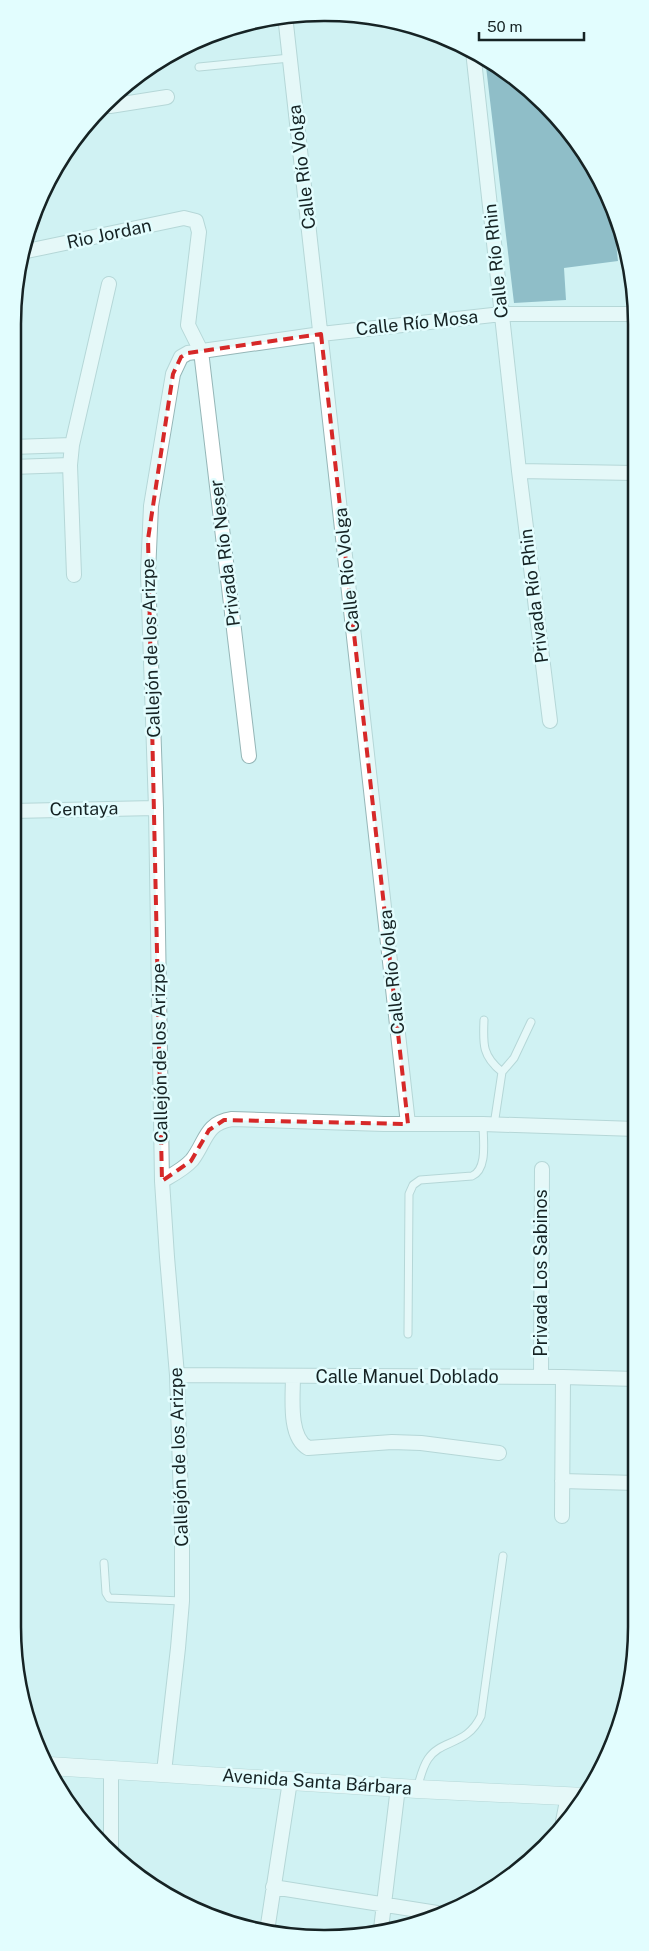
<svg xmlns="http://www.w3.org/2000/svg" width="649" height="1951" font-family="'Public Sans',sans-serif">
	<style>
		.building { fill: #407f96 }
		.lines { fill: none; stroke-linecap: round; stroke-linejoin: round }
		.service-casing { stroke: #95b6b7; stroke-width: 9 }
		.minor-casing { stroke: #95b6b7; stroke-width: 16 }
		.tertiary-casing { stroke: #95b6b7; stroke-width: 19 }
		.service { stroke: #fff; stroke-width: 7 }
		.minor { stroke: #fff; stroke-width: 14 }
		.tertiary { stroke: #fff; stroke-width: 18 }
		.marked { fill: none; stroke: #d62828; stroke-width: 4; stroke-dasharray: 10 6; stroke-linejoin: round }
		.labels { text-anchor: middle; stroke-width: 5; stroke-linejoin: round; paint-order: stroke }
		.street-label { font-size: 18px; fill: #162324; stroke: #e2fdfe }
		.rim { fill: none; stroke: #162324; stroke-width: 2.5 }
	</style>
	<rect width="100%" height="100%" fill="#d0f2f3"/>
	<path class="building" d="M485,58L559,119L604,187L613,216L618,261L564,268L566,300L514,303Z"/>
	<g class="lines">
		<g class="service-casing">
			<path id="service" d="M199,67L290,58
				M484,1020C483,1044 482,1056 502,1072
				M494,1125L502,1072L514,1058L531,1022
				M408,1334L409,1194L413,1185L420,1180L472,1176C488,1169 483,1140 483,1124
				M104,1563L106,1593L109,1598L182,1601
				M626,1705L628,1675L636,1620
				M417,1789C420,1779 422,1768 428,1759C441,1739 467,1746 481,1716L503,1556"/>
		</g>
		<g class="minor-casing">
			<path id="minor" d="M285,15L408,1124
				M473,51L519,471L550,721
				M110,106L167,97
				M22,252L184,218L196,221L199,232L188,325L201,351L249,756
				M12,447L72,445
				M12,467L70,465
				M519,471L634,473
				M74,575L70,465L72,445L109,284
				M12,811L156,808
				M162,1181C172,1175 184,1169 192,1160C206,1142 205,1123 232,1119L384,1124H483L636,1129
				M177,1375L563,1377L636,1379
				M293,1376C293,1396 288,1437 308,1448L392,1442L421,1443L499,1453
				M541,1377L542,1169
				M562,1481L636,1483
				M562,1516L563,1377
				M111,1770V1849
				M164,1772L178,1648L182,1601V1532L177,1375L167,1257L162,1181L156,808L148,573L151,506L173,374L181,357L188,353L321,334L502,314H634
				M563,1821L568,1796
				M273,1887L437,1913
				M381,1929L398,1787
				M267,1931L290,1781"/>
		</g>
		<g class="tertiary-casing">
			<path id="tertiary" d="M49,1766L417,1789L585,1797"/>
		</g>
		<use href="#service" class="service"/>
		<use href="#minor" class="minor"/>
		<use href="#tertiary" class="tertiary"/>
	</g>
	<path d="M0 0H649V1951H0ZM321,334L408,1124L224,1120L209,1130L191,1161L162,1181L148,539L173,374L181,357L188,353Z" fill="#d0f2f3" fill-opacity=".55" fill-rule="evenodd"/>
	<path class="marked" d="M321,334L408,1124L224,1120L209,1130L191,1161L162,1181L148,539L173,374L181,357L188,353Z"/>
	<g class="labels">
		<g class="street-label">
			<text transform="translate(302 167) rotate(-97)" y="6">Calle Río Volga</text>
			<text transform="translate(109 234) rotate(-12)" y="6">Rio Jordan</text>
			<text transform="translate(496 261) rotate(-96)" y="6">Calle Río Rhin</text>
			<text transform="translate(417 323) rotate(-6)" y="6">Calle Río Mosa</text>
			<text transform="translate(225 553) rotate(-97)" y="6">Privada Río Neser</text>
			<text transform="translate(347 570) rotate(-96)" y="6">Calle Río Volga</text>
			<text transform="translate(534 596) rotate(-97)" y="6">Privada Río Rhin</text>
			<text transform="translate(151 648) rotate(-92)" y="6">Callejón de los Arizpe</text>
			<text transform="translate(84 809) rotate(-1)" y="6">Centaya</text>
			<text transform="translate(392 972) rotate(-96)" y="6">Calle Río Volga</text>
			<text transform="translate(160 1053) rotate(-91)" y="6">Callejón de los Arizpe</text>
			<text transform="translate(541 1273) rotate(-90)" y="6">Privada Los Sabinos</text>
			<text x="407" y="1383">Calle Manuel Doblado</text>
			<text transform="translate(179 1457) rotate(-92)" y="6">Callejón de los Arizpe</text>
			<text transform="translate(317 1782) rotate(4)" y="6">Avenida Santa Bárbara</text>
		</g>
	</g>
	<path d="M0 0H649V1951H0ZM324 21H325A303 303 0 0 1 628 324V1627A303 303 0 0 1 325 1930H324A303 303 0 0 1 21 1627V324A303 303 0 0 1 324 21Z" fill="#e2fdfe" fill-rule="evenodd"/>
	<path class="rim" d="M324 21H325A303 303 0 0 1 628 324V1627A303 303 0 0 1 325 1930H324A303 303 0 0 1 21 1627V324A303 303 0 0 1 324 21Z"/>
	<path d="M479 32v8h105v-8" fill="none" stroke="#162324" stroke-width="2.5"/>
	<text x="487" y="32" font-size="15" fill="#162324" stroke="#e2fdfe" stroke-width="4" paint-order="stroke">50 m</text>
</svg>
